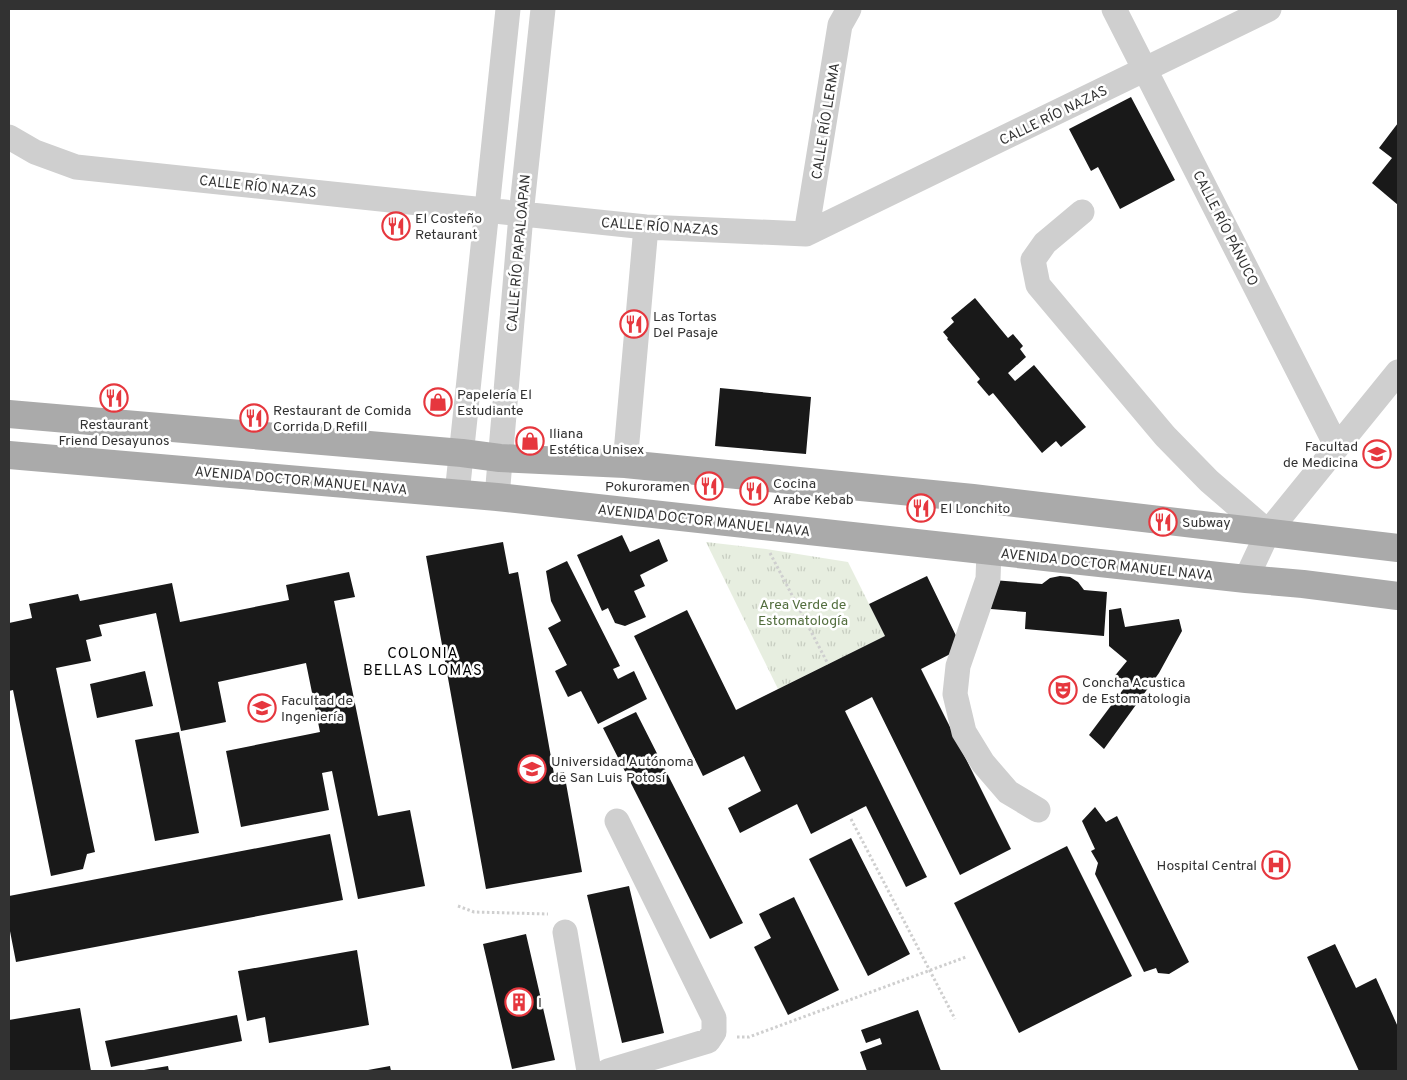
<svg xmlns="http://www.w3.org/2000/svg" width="1407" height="1080" font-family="Overpass,sans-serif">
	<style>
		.park { fill: url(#park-tufts) }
		.building { fill: #191919 }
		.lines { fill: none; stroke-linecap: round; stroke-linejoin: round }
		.path { stroke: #cfcfcf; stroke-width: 3; stroke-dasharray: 2.5 2.5; stroke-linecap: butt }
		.minor { stroke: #cfcfcf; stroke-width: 25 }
		.major { stroke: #aaa; stroke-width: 28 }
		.labels { text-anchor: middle; stroke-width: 5; stroke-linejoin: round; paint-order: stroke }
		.street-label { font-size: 14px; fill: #323232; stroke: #fff }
		.poi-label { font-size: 14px; fill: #323232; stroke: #fff; text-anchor: start }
		.park-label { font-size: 14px; fill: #536e3e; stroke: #fff }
		.neighbourhood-label { font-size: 15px; letter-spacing: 1px; fill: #000; stroke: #fff }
	</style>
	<defs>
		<pattern id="park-tufts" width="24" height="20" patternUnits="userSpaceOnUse" patternTransform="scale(1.25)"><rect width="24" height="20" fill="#e7eee0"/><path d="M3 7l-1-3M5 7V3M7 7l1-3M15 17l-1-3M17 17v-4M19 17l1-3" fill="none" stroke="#c7cdc1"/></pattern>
	</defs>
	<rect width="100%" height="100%" fill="#fff"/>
	<path class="park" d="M706,542L766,549L848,562L885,636L778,689Z"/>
	<path class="building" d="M1131,97L1175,180L1120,209L1098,167L1091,171L1069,129Z
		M1398,123V205L1372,183L1392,158L1379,148Z
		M975,298L1008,338L1013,334L1023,346L1020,349L1026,357L1008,373L1015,381L1034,365L1086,427L1061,447L1056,441L1042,453L993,393L989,396L977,382L980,379L947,339L948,338L943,332L954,322L951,318Z
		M720,388L811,397L806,454L715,446Z
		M622,535L630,552L659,539L668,561L640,575L645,586L634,591L646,617L625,626L615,623L608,608L602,611L577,555Z
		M503,542L509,574L518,572L554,774L564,772L582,872L486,889L426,556Z
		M567,561L620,666L613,669L618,679L634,671L647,699L598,724L581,691L568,697L555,671L567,665L548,628L561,621L551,601L546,571Z
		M349,572L355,597L334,601L378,816L410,810L425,886L358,899L332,771L322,773L329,810L241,827L226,751L320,732L306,663L218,682L226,722L181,731L156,613L99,625L102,636L86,640L91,661L56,668L95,852L87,854L83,869L51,876L13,690L9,691V623L32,618L29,604L78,594L80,601L172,583L180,622L289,600L286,585Z
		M927,576L962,648L921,669L1011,849L960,875L872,697L845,711L927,877L906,887L866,806L811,834L797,804L740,833L728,808L761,791L744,756L703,776L634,636L687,610L736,710L885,636L869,604Z
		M1060,576L1070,577L1078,582L1084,590L1107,592L1104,636L1025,629L1026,612L991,609L993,580L1042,584L1050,578Z
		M1121,608L1125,627L1179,619L1182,631L1159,673L1104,749L1089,735L1125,687L1113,678L1127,661L1109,646V610Z
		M145,671L153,706L97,718L90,684Z
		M636,712L743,923L710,939L603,728Z
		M179,732L199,833L155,841L135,740Z
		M1095,807L1106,822L1117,816L1189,962L1169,974L1158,973L1156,968L1144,972L1095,874L1098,863L1091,851L1095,849L1082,821Z
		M330,834L343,900L16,962L9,926V896Z
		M851,838L910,954L868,976L809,859Z
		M1067,846L1132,976L1019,1033L954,903Z
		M629,886L664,1033L622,1043L587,895Z
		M794,897L839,990L788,1015L754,947L771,938L759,914Z
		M526,934L555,1060L512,1069L483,944Z
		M1335,944L1356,988L1376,978L1398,1027V1071H1359L1307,957Z
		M357,950L369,1025L269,1043L265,1017L247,1021L238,971Z
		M80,1008L91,1071H9V1020Z
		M918,1010L941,1071H867L860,1052L882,1044L880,1038L866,1043L861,1030Z
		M237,1015L242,1041L111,1067L105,1041Z
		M168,1066L169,1071H144V1070Z
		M390,1066L391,1071H368V1070Z"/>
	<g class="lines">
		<path class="path" d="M770,553L828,664
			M851,819L955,1019
			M458,906L474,912L548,914
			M737,1037H749L966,957"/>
		<path class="minor" d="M1114,9L1337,447
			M9,137L35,152L76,167L646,227L806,234L1269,9
			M1082,212L1045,243L1033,260L1038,285L1165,436L1209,481L1268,532
			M806,234L840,25L849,9
			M625,464L646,227
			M457,494L508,9
			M497,497L521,215L543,9
			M989,551L988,579L958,666L955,694L964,732L983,763L1008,792L1038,810
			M1246,579L1268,532L1398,372
			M565,932L589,1071
			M608,1071L708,1041L714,1032V1018L617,821"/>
		<path class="major" d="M9,414L462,453L500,458L625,464L973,498L1398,548
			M9,455L497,497L1246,579L1303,584L1398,596"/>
	</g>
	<defs>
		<g id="restaurant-ring" transform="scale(1.4375)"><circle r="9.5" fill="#fff" stroke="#e6373e" stroke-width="1.5"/><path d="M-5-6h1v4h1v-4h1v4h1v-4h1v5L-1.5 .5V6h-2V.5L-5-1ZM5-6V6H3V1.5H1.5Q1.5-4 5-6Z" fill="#e6373e"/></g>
		<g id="shop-ring" transform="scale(1.4375)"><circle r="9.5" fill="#fff" stroke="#e6373e" stroke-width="1.5"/><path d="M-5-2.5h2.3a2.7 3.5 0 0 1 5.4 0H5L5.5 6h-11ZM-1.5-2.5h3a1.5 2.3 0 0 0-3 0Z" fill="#e6373e"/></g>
		<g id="university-ring" transform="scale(1.4375)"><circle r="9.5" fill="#fff" stroke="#e6373e" stroke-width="1.5"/><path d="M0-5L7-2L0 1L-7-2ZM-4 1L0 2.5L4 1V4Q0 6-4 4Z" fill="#e6373e"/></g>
		<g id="theatre-ring" transform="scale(1.4375)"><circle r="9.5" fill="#fff" stroke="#e6373e" stroke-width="1.5"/><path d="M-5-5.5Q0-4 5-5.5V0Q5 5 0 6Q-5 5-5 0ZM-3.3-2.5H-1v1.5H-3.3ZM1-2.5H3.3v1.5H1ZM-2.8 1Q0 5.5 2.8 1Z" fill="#e6373e"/></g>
		<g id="hospital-ring" transform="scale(1.4375)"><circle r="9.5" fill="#fff" stroke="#e6373e" stroke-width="1.5"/><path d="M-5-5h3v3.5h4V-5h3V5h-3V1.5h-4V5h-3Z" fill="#e6373e"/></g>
		<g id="building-ring" transform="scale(1.4375)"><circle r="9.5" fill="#fff" stroke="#e6373e" stroke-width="1.5"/><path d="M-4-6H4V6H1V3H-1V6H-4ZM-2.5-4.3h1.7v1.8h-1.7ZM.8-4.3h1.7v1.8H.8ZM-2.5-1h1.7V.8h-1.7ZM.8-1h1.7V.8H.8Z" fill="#e6373e"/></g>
	</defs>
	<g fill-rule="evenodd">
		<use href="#restaurant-ring" x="396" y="226"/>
		<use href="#restaurant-ring" x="634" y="324"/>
		<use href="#restaurant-ring" x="114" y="398"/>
		<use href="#shop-ring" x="438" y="402"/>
		<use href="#restaurant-ring" x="254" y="418"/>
		<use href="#shop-ring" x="530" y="441"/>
		<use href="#university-ring" x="1377" y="454"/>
		<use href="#restaurant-ring" x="709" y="486"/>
		<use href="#restaurant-ring" x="754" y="491"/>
		<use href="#restaurant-ring" x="921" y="508"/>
		<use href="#restaurant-ring" x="1163" y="522"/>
		<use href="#theatre-ring" x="1063" y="690"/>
		<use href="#university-ring" x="262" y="708"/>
		<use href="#university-ring" x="532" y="769"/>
		<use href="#hospital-ring" x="1276" y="865"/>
		<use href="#building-ring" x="519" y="1002"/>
	</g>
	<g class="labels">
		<g class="street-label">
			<text transform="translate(1053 115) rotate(-26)" y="5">CALLE RÍO NAZAS</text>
			<text transform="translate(825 121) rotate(-81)" y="5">CALLE RÍO LERMA</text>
			<text transform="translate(258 186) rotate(6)" y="5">CALLE RÍO NAZAS</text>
			<text transform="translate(660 226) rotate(4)" y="5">CALLE RÍO NAZAS</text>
			<text transform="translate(1226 228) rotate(63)" y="5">CALLE RÍO PÁNUCO</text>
			<text transform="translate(518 253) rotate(-85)" y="5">CALLE RÍO PAPALOAPAN</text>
			<text transform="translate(301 480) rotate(5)" y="5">AVENIDA DOCTOR MANUEL NAVA</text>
			<text transform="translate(704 520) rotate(6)" y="5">AVENIDA DOCTOR MANUEL NAVA</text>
			<text transform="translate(1107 564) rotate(6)" y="5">AVENIDA DOCTOR MANUEL NAVA</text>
		</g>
		<g class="poi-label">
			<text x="415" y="223">El Costeño<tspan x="415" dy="16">Retaurant</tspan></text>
			<text x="653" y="321">Las Tortas<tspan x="653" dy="16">Del Pasaje</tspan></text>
			<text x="457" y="399">Papelería El<tspan x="457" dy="16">Estudiante</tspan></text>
			<text x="273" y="415">Restaurant de Comida<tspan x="273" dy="16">Corrida D Refill</tspan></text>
			<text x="114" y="429" text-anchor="middle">Restaurant<tspan x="114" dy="16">Friend Desayunos</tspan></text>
			<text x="549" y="438">Iliana<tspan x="549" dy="16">Estética Unisex</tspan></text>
			<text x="1358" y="451" text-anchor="end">Facultad<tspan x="1358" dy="16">de Medicina</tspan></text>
			<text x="773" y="488">Cocina<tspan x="773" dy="16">Arabe Kebab</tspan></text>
			<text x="690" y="491" text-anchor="end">Pokuroramen</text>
			<text x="940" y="513">El Lonchito</text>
			<text x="1182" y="527">Subway</text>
			<text x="1082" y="687">Concha Acustica<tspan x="1082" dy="16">de Estomatologia</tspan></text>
			<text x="281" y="705">Facultad de<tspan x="281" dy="16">Ingeniería</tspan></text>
			<text x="551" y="766">Universidad Autónoma<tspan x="551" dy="16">de San Luis Potosí</tspan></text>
			<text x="1257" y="870" text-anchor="end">Hospital Central</text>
			<text x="538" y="1007">I</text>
		</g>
		<g class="park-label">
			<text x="803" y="609">Area Verde de<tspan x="803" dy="16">Estomatología</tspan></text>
		</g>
		<g class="neighbourhood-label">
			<text x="423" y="658">COLONIA<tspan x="423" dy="17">BELLAS LOMAS</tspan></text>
		</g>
	</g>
	<rect width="1407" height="1080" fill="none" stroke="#323232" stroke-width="20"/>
</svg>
